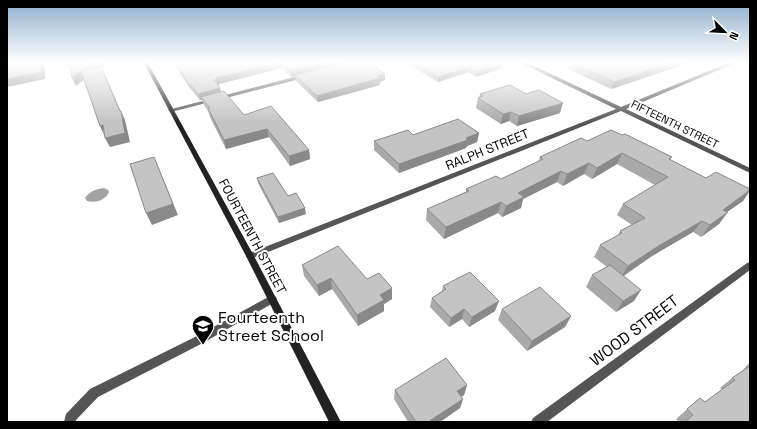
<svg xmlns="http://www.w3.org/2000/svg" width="757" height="429" font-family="'Space Grotesk',sans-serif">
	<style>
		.water { fill: #a3a3a3 }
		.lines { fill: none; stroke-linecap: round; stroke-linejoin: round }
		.lane { fill: #555; fill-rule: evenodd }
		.street { fill: #555; fill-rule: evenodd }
		.secondary { fill: #222; fill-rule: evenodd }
		.wall { fill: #a9a9a9 }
		.shaded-wall { fill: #898989 }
		.building { fill: #c4c4c4; stroke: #898989 }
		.labels { text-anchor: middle; stroke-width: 4; stroke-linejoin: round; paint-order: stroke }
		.far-street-label { font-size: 11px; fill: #000; stroke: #fff }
		.street-label { font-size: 13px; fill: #000; stroke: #fff }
		.near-poi-label { font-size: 16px; fill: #000; stroke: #fff; text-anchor: start }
		.near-street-label { font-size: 16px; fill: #000; stroke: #fff }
	</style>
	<rect width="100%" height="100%" fill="#fff"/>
	<path class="water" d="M104,188L108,190L109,192C105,201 95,203 87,201L85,198C90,191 96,189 104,188Z"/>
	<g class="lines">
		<path class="lane" d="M272,295L275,296L277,299L275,302L201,344L98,397L76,420V422H64L66,414L90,389L193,338Z"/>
		<path class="street" d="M523,63H528L621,107L728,63H733V64L626,109L750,168V173L621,111L253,258H247L246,256L247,254L616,109L523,64Z
			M306,74L308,75V77L171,112L168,110Z
			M750,262V270L547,422H531L533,418L747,263Z"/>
		<path class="secondary" d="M144,63H148L254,256L341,422H329L246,256Z"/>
	</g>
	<path class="wall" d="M174,63H370L385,74V80L380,82V85L318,102L296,81L295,76L292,77L282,68L219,84V86L220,88L221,92L244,115L309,150L310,159L290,166L269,137L226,149L210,117L208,111L204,105L202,100H200L188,86Z
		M406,63H503L502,68L476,77L469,72L438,82Z
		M570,63H689L611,89L568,69Z
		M480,94L560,113L517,126L509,121L501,124L476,108L478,98H479Z
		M479,133L477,142L467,146L466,148L399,173L374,150V141L413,135Z
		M622,135L672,157L670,160L706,178L750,189V191L743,201L727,212L719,224L701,237L693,232L652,256L624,276L634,301L616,312L586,287L592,275L607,267L594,257L600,245L618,235L620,231L632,225L617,215L623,204L655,185L617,164L592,179L584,174L563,186L557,182L523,199L521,208L502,217L498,213L444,239L426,220L427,209L466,192V189L501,179L539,161L540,157L587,141Z
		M257,178L306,214L279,223L258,183Z
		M302,265L367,279L392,299L384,304V311L358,326L332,289L319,296L304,276Z
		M443,286L495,311L469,327L462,319L449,327L430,307L432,298L442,291Z
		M502,309L571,316L565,327L527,351L498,320Z
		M750,362V422H679L676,419L700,398L705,402L722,390L720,388L732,378L744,370H743Z
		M467,385L464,395L461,397L463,399L460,408L440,422H408L394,399L395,390Z"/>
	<path class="shaded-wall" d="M41,63H45V79L7,87V79Z
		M94,63H109L102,68L123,117L121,111L125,120L130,142L110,147L105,138L125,133L83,70Z
		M279,63H281L282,68L219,84V86L216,87L214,80L216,78Z
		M324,63H349L295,75V76L292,77L291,71Z
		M503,63L502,68L476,77L477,72Z
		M671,63H689L611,89L614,82Z
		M470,67L469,72L438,82V77Z
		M81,71L85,79L76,86L72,78Z
		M385,74V80L380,82V85L318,102L317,96Z
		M220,88L222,95L201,97L202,100H200L198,94Z
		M563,103L560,113L517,126L519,116Z
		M511,112L509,121L501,124L503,114Z
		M103,125L104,135L100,126Z
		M267,129L269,137L226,149L224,140Z
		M479,133L477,142L467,146L466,148L399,173V164Z
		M309,150L310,159L290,166L289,156Z
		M622,153L617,164L592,179L597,168Z
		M154,157L178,215L152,225L146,213Z
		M589,163L584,174L563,186L567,174Z
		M561,171L557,182L523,199L521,208L502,217L506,206L518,193Z
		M750,190L743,201L714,221L723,210Z
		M501,202L498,213L444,239L446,227Z
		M305,208L306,214L279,223L278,217Z
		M728,212L719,224L701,237L710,225Z
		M702,221L693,232L652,256L621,277L628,266L660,245Z
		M331,278L332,289L319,296L317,285Z
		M392,288V299L384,304V311L358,326L357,315L380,295Z
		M641,290L634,301L616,312L623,301Z
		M499,301L495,311L469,327L472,317Z
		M464,309L462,319L449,327L451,318Z
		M571,316L565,327L527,351L532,341Z
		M467,385L464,395L455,401L457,391Z
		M463,399L460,408L440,422H428Z"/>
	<path class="building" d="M7,63H41V72L7,79Z
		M70,63H94L83,70L101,67L120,111H121L125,133L105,138L103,125L100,126L81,71L72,78Z
		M176,63H279L216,78L217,79L214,80L220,88L198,94L186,80Z
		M282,63H324L291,71Z
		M343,63H370L385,74L377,76L380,78L317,96L295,75Z
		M413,63H503L477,72L470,67L438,77Z
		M572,63H671L614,82Z
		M510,85L526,94L539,90L563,103L519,116L511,112L503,114L478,98L483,96L480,94Z
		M224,91L244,115L271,106L309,150L289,156L267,129L224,140L208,108H210L201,97Z
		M458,119L479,133L466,138L468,140L399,164L374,141L408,130L413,135Z
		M611,130L622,135L625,134L672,157L669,159L706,178L716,172L750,189V190L723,210L728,212L710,225L702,221L660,245L628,266L600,245L622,233L620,231L645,218L623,204L668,177L622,153L597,168L589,163L567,174L561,171L518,193L524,197L506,206L501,202L446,227L427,209L469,191L466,189L496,176L501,179L543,159L540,157L581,138L587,141Z
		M154,157L173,204L146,213L130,164Z
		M273,173L288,196L296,193L305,208L278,217L257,178Z
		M338,246L367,279L379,273L392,288L380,295L384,300L357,315L331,278L317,285L302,265Z
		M610,265L641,290L623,301L592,275Z
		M470,272L499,301L472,317L464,309L451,318L432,298L446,289L443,286Z
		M540,287L571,316L532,341L502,309Z
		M446,358L467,385L457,391L463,399L428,422H416L395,390Z
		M750,366V422H685L693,415L687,409L700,398L705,402L735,380L732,378Z"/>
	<linearGradient id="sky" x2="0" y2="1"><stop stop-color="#8cadcc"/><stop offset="0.51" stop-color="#fff"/><stop offset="1" stop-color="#fff" stop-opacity="0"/></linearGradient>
	<rect width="757" height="123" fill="url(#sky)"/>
	<defs>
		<g id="school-pin" transform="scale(1.15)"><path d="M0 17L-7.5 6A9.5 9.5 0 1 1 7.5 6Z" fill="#000" stroke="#fff"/><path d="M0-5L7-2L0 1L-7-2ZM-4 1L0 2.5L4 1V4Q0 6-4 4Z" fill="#fff"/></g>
	</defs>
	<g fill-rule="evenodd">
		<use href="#school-pin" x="203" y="326"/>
	</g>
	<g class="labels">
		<g class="far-street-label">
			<text transform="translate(675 124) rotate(26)" y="4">FIFTEENTH STREET</text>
		</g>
		<g class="street-label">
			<text transform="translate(487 149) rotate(-22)" y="5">RALPH STREET</text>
			<text transform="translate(253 236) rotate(62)" y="5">FOURTEENTH STREET</text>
		</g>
		<g class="near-poi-label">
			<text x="218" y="323">Fourteenth<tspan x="218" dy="18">Street School</tspan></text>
		</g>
		<g class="near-street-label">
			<text transform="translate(634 330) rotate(-37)" y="6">WOOD STREET</text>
		</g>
	</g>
	<rect width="757" height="429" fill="none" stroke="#000000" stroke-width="16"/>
	<g transform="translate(725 32) rotate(114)" stroke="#ffffff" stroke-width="3" paint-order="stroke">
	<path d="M0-3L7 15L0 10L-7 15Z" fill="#000000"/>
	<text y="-6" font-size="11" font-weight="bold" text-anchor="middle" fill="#000000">N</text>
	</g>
</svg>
